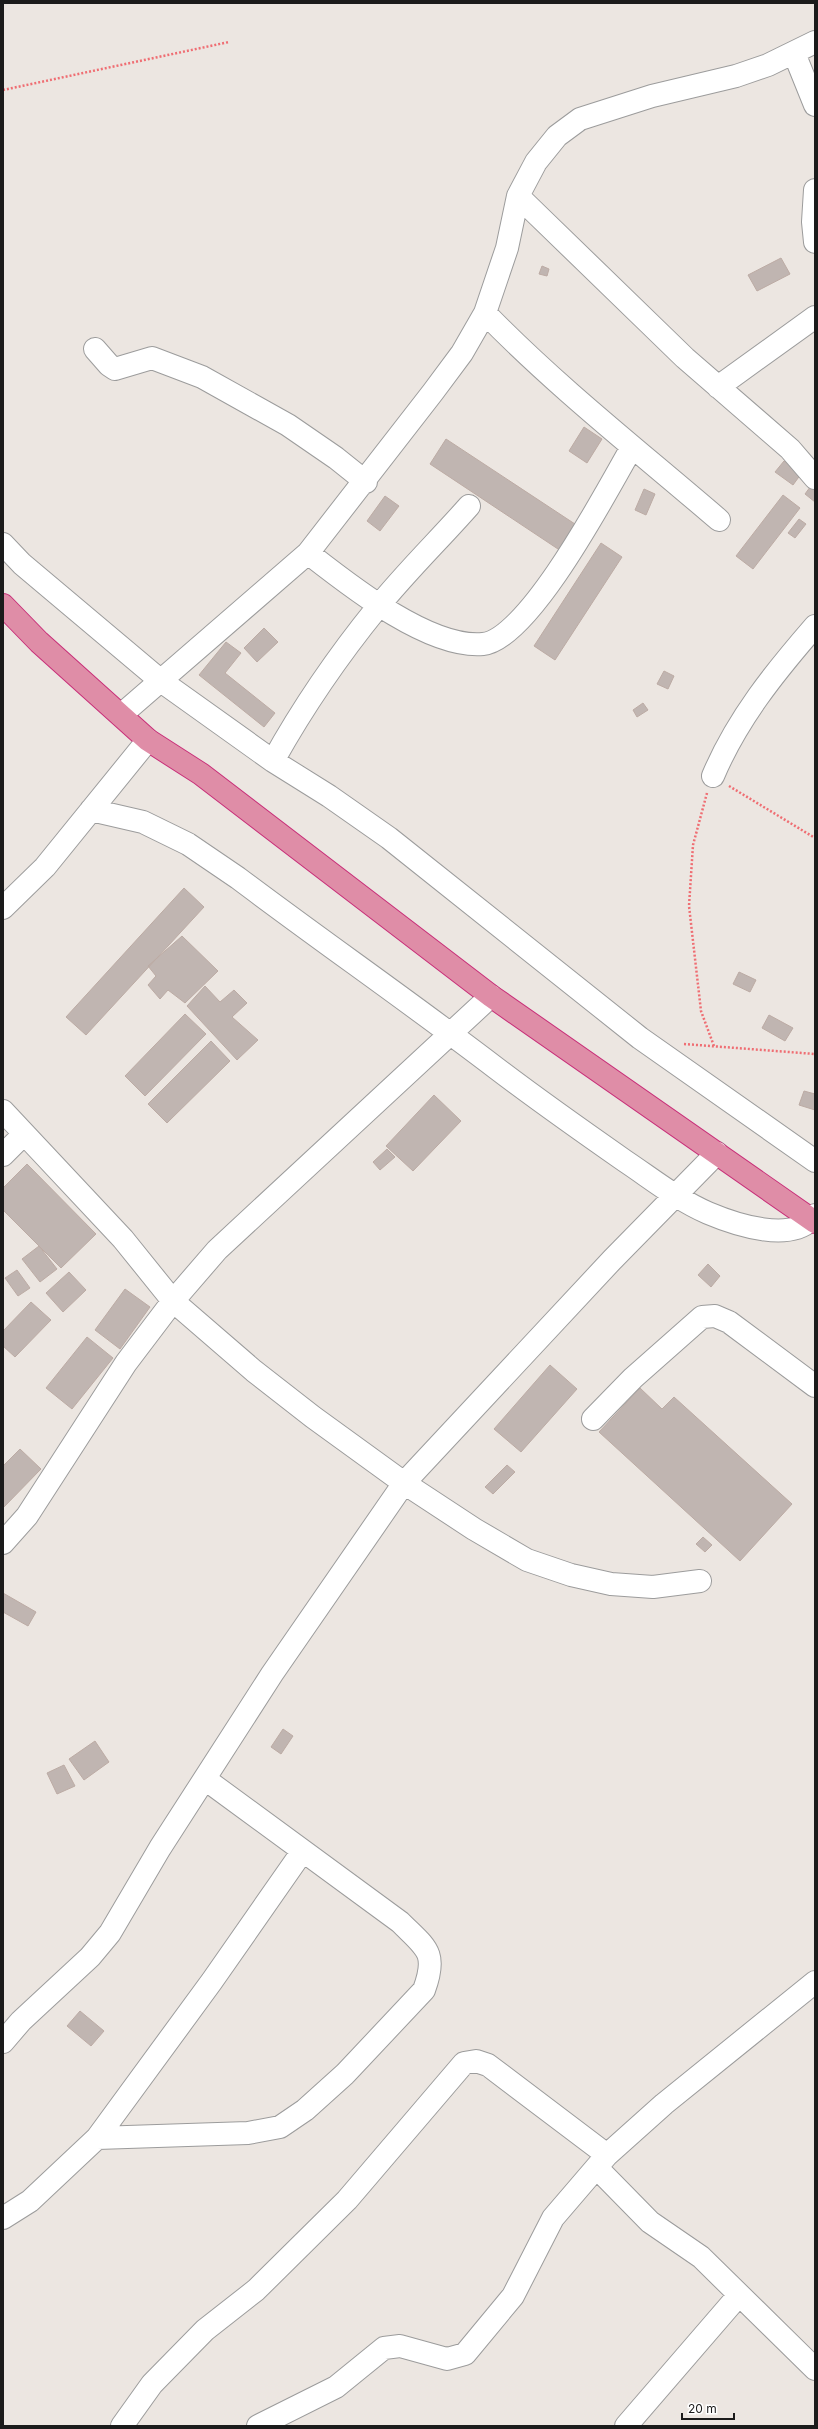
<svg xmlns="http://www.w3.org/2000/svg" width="818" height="2429" font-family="Inter,sans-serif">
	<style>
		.building { fill: #c0b5b1; stroke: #bcaba4 }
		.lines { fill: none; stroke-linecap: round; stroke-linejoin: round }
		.minor-casing { stroke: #9c9c9c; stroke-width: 24 }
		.highway-casing { stroke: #c82f79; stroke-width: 24 }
		.path { stroke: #ef6e73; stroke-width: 2.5; stroke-dasharray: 2 2; stroke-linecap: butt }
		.minor { stroke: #fff; stroke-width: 22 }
		.highway { stroke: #df8da7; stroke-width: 22 }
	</style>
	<rect width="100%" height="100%" fill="#ece6e1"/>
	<path class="building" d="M781,258L790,274L757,291L748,275Z
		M542,266L549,269L547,276L539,274Z
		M584,427L602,439L587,463L569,451Z
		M446,439L578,526L561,551L430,464Z
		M784,461L801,474L793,485L775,472Z
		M813,483L815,484V502L805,494Z
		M644,489L655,494L646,515L635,510Z
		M783,495L800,508L753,569L736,556Z
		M385,496L399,506L380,531L367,521Z
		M799,519L806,524L795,538L788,533Z
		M601,543L622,557L555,660L534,646Z
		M264,628L278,642L257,662L244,648Z
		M226,642L241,653L225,673L275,713L264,727L199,675Z
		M664,671L674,676L668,689L657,684Z
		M643,703L648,710L637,717L633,710Z
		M184,888L204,907L86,1035L66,1017Z
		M182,936L218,971L185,1003L168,990L160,999L148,985L156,976L148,966Z
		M739,972L756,980L750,992L733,984Z
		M205,986L220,1002L234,990L247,1003L232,1017L258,1040L237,1060L187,1006Z
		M185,1014L206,1034L145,1096L125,1076Z
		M769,1015L793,1028L785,1041L762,1028Z
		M211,1041L230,1061L167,1123L148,1104Z
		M804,1091L815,1094V1110L799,1105Z
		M434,1095L461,1121L413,1171L386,1146Z
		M387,1149L395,1157L380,1170L373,1162Z
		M27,1164L96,1234L61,1268L3,1210V1188Z
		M39,1246L57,1269L40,1282L22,1259Z
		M708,1264L720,1276L711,1287L698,1275Z
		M17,1270L30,1288L18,1296L5,1278Z
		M69,1272L86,1290L63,1312L46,1293Z
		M125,1289L150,1307L120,1349L95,1330Z
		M31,1302L51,1320L15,1357L3,1346V1331Z
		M87,1337L113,1358L72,1409L46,1388Z
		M550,1365L577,1389L521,1452L494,1429Z
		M640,1388L662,1409L674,1397L792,1504L740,1561L599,1432Z
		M20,1449L41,1469L3,1508V1466Z
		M507,1465L515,1472L493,1494L485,1487Z
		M703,1537L712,1545L705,1552L696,1544Z
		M3,1593L36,1612L28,1626L3,1612Z
		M283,1729L293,1736L281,1754L271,1747Z
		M95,1741L109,1762L84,1780L69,1759Z
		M64,1765L75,1786L57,1794L47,1773Z
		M80,2011L104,2031L91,2046L67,2026Z"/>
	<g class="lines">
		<g class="minor-casing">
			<path id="minor" d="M794,53L815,105
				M815,190L813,222L815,242
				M518,196L685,358L790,449L815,478
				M485,313C558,388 640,452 719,520
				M95,349L109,365L115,369L152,358L202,377L288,425L336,458L366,482
				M718,387L815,317
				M3,544L22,564L161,681L273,761L329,796L389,838L640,1038L815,1161
				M308,553C349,585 429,649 483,644C529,640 609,487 632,447
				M121,715L308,553L433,392L462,353L485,313L507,248L518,196L536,162L557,136L580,119L652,96L736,76L768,65L815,42
				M273,761C303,707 338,656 377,608C406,572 439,540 469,506
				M713,776C737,719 775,672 815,626
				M91,810L143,822L188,844L238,878C323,942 411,1003 496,1068C538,1100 582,1131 625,1161C652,1179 678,1200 708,1213C734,1224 794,1245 815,1215
				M3,908L45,867L148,740
				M3,1111L123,1239L173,1301L254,1371L313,1417L404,1483L474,1529L527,1560L571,1575L611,1584L653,1587L700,1581
				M3,1155L24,1134
				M593,1419L633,1378L702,1317L715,1316L729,1322L815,1386
				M3,1543L27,1516L126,1363L173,1301L217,1250L491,996
				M3,2042L21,2021L90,1957L110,1933L160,1848L272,1674L404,1483L612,1260L717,1153
				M97,2138L248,2133L280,2127L305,2110L345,2074L424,1990C438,1952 426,1948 400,1922L205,1779
				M597,2168L650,2222L701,2257L815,2369
				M3,2218L30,2201L97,2138L212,1981L302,1852
				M122,2426L152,2384L205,2330L256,2290L347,2200L464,2063L476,2061L488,2065L607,2155
				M258,2426L336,2387L384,2348L400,2346L447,2359L465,2354L513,2296L553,2218L607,2155L664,2104L815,1982
				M626,2426L739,2295"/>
		</g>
		<g class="highway-casing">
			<path id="highway" d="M3,605L39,642L148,740L201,774L491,996L815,1222"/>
		</g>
		<path class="path" d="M3,90L229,42
			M729,786L815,838
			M707,793L693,845L689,906L701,1011L714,1046
			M684,1044L815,1054"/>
		<use href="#minor" class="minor"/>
		<use href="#highway" class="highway"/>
	</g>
	<rect width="818" height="2429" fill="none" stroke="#1b1b1b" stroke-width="8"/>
	<path d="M682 2413v6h52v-6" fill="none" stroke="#1b1b1b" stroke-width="2"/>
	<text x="688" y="2413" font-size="12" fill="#1b1b1b" stroke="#ffffff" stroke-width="3" paint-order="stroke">20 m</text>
</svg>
